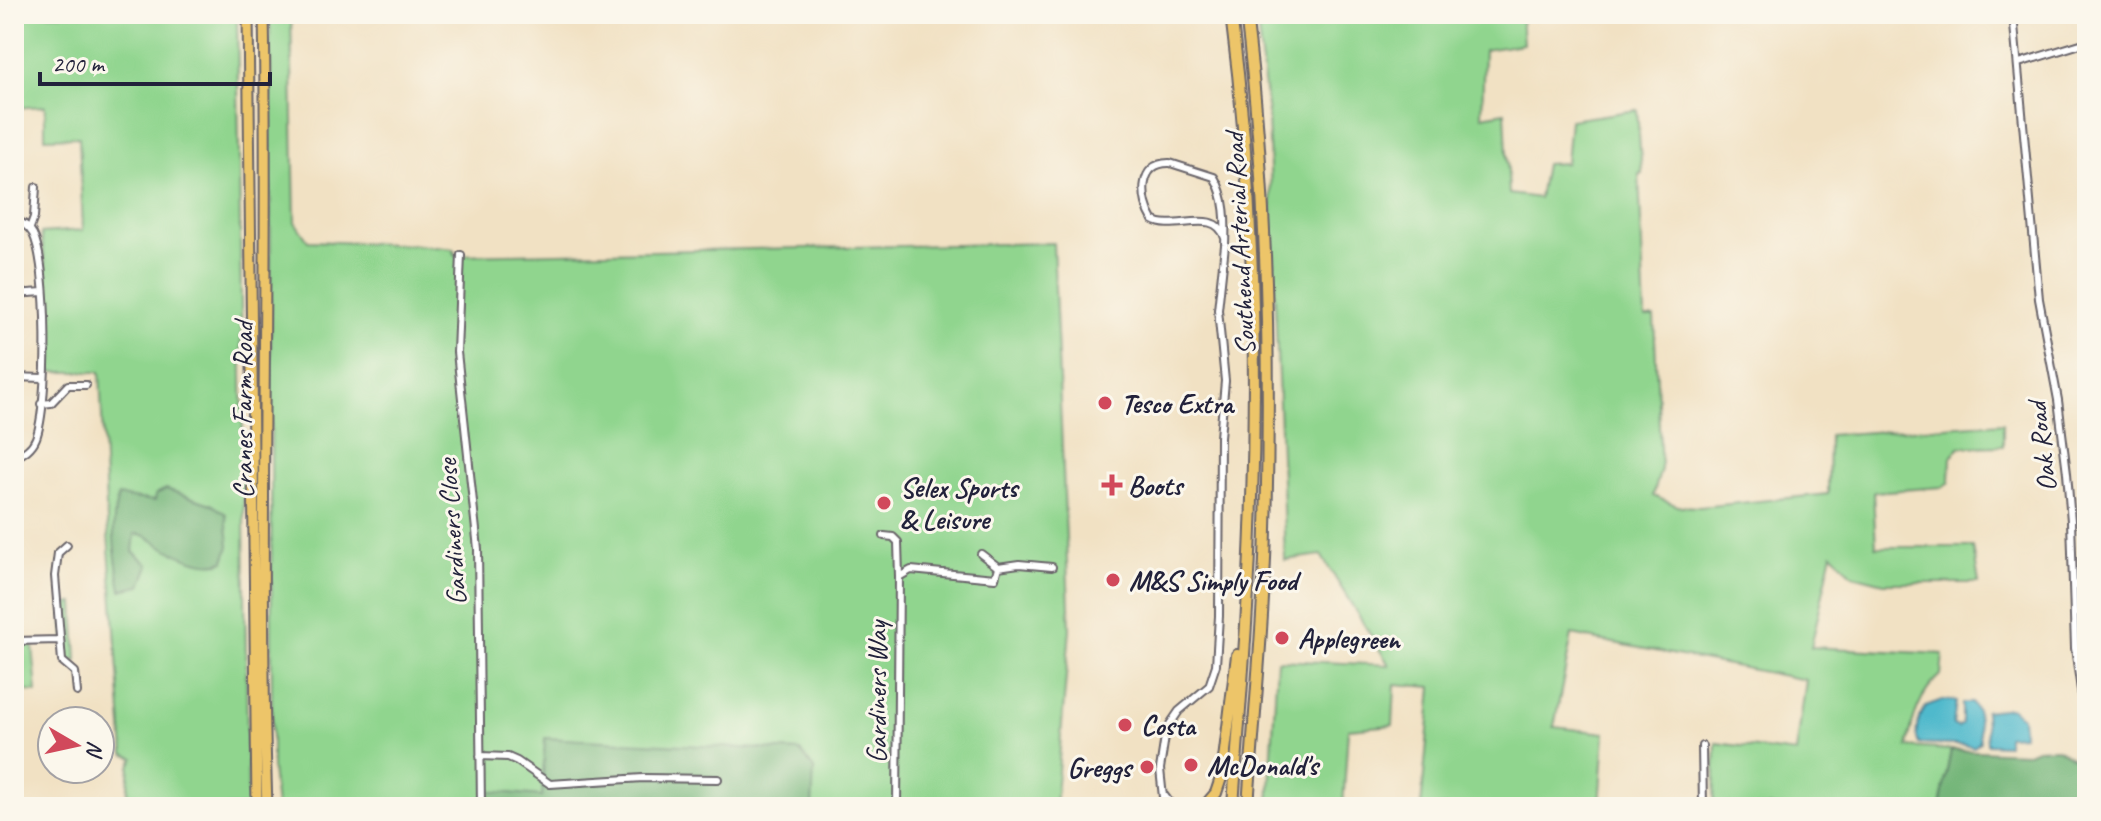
<svg xmlns="http://www.w3.org/2000/svg" width="2101" height="821" font-family="Caveat,sans-serif">
	<style>
		.green { fill: #90d58e; stroke: #597c64; stroke-width: 2 }
		.forest { fill: #74b679; stroke: #4b6c5a; stroke-width: 2 }
		.water { fill: #4fb9cc; stroke: #386e84; stroke-width: 2 }
		.lines { fill: none; stroke-linecap: round; stroke-linejoin: round }
		.minor-casing { stroke: #6a656b; stroke-width: 10 }
		.primary-casing { stroke: #6a656b; stroke-width: 13 }
		.trunk-casing { stroke: #6a656b; stroke-width: 14 }
		.minor { stroke: #fff; stroke-width: 6 }
		.primary { stroke: #edc569; stroke-width: 9 }
		.trunk { stroke: #edc569; stroke-width: 10 }
		.poi-dot { fill: #d1495b; stroke: #fbf7ec; stroke-width: 3 }
		.labels { text-anchor: middle; stroke-width: 6; stroke-linejoin: round; paint-order: stroke }
		.street-label { font-size: 28px; fill: #22223b; stroke: #fbf7ec }
		.poi-label { font-size: 28px; font-weight: bold; fill: #22223b; stroke: #fbf7ec; text-anchor: start }
	</style>
	<rect width="100%" height="100%" fill="#fbf7ec"/>
	<filter id="ink" filterUnits="userSpaceOnUse"><feTurbulence type="fractalNoise" baseFrequency=".0125" numOctaves="2"/><feDisplacementMap in="SourceGraphic" scale="16" xChannelSelector="R" yChannelSelector="G"/><feConvolveMatrix kernelMatrix="1 2 1 2 8 2 1 2 1" color-interpolation-filters="sRGB"/></filter>
	<filter id="wash" filterUnits="userSpaceOnUse"><feTurbulence type="fractalNoise" baseFrequency=".006" numOctaves="4" result="noise"/><feDisplacementMap in="SourceGraphic" scale="32" xChannelSelector="R" yChannelSelector="G"/><feGaussianBlur stdDeviation="1.8" result="paint"/><feColorMatrix in="noise" values="0 0 0 0 0 0 0 0 0 0 0 0 0 0 0 0 0 1.4 0 .05"/><feComposite in="paint" operator="in"/></filter>
	<g filter="url(#wash)">
		<rect width="100%" height="100%" fill="#f1e1c3"/>
		<path class="green" d="M14,14H237L248,807H126L130,766L134,758L124,754L106,506L100,372H50L51,309L41,233L83,230L79,137L45,138V106L14,108Z
			M270,14H291L295,222L308,241L416,245L454,249L455,255L1053,243L1070,629L1055,807H276L272,769Z
			M1256,14H1521L1523,44L1484,50L1482,116L1505,112L1509,194L1539,198L1545,164L1566,163L1570,120L1637,110L1642,173L1639,174L1645,317H1654L1661,469L1653,496L1678,506L1700,507L1828,494L1829,435L2003,423V446L1960,447L1951,457L1950,482L1943,487L1873,492L1876,547H1973L1979,583H1884L1853,575L1832,553L1811,647L1943,654L1941,675C1918,695 1913,719 1907,747L1951,750L1940,807H1755L1714,803L1716,743L1796,753L1806,680L1572,635L1554,727L1605,733L1600,807H1421L1432,687L1395,684L1393,725L1348,729L1343,807H1269L1277,660L1389,665L1321,555L1285,560L1268,116Z
			M74,603L77,661L66,660L62,604Z
			M17,646H33L37,692L15,690L14,700V652L17,651Z"/>
		<path class="forest" d="M166,489L211,504L226,514L229,546L224,561C208,569 179,556 163,547C154,542 146,533 135,534L133,551L149,565L141,586L121,590C116,559 109,527 118,496L155,501L156,494Z
			M545,738L800,751L814,769L812,807H489L487,791L542,796Z
			M2057,748L2078,761L2079,807H1940L1951,750L2027,753L2036,749Z"/>
		<path class="water" d="M1942,700L1956,701L1953,725L1958,727L1962,724V703H1972L1977,710L1980,742L1974,747C1956,743 1938,746 1919,744C1913,731 1919,718 1926,706Z
			M2011,708L2022,717L2023,735L2007,736V745L1987,744L1985,711Z"/>
	</g>
	<g filter="url(#ink)">
		<g class="lines">
			<g class="minor-casing">
				<path id="minor" d="M2013,14L2039,299L2058,400L2067,473L2071,521L2075,648L2087,732
					M2019,63L2087,42
					M14,219C22,223 29,226 33,234C49,266 49,404 36,438C32,448 24,453 14,458
					M30,228L34,217L36,187
					M461,255L457,352L478,549L481,807
					M14,294L43,292
					M14,377L43,378
					M41,404L51,403L68,385H86
					M884,536L893,537L898,542L899,577
					M67,545L58,553L55,576L62,661L75,672L77,692
					M998,567L1019,564L1052,567
					M14,641L60,640
					M1702,746L1703,807
					M480,756L508,757L517,761L550,784L643,778L718,779
					M1164,795L1173,807
					M897,807L899,577L911,570L995,578L998,567L981,554
					M1164,807L1160,769L1166,730L1179,711L1209,686L1216,665L1219,616L1220,437L1225,381L1218,310L1225,245C1226,223 1226,196 1214,177L1170,163C1137,162 1141,201 1153,220C1174,233 1215,206 1225,238"/>
			</g>
			<g class="primary-casing">
				<path id="primary" d="M248,14L257,807
					M264,14C269,278 258,543 267,807"/>
			</g>
			<g class="trunk-casing">
				<path id="trunk" d="M1231,14C1253,184 1258,357 1251,529C1248,621 1239,714 1233,807
					M1246,14C1267,185 1271,357 1266,529C1264,621 1254,714 1248,807
					M1204,807L1216,793L1222,775L1237,655"/>
			</g>
			<use href="#minor" class="minor"/>
			<use href="#primary" class="primary"/>
			<use href="#trunk" class="trunk"/>
		</g>
	</g>
	<g class="poi-dot">
		<circle cx="1105" cy="403" r="8"/>
		<path d="M1108 473h8v8h8v8h-8v8h-8v-8h-8v-8h8z"/>
		<circle cx="884" cy="503" r="8"/>
		<circle cx="1113" cy="580" r="8"/>
		<circle cx="1282" cy="638" r="8"/>
		<circle cx="1125" cy="725" r="8"/>
		<circle cx="1191" cy="765" r="8"/>
		<circle cx="1147" cy="767" r="8"/>
	</g>
	<g class="labels">
		<g class="street-label">
			<text transform="translate(1239 244) rotate(-93)" y="10">Southend Arterial Road</text>
			<text transform="translate(242 410) rotate(-90)" y="10">Cranes Farm Road</text>
			<text transform="translate(2041 447) rotate(-97)" y="10">Oak Road</text>
			<text transform="translate(451 532) rotate(-94)" y="10">Gardiners Close</text>
			<text transform="translate(876 692) rotate(-90)" y="10">Gardiners Way</text>
		</g>
		<g class="poi-label">
			<text x="1121" y="413">Tesco Extra</text>
			<text x="1128" y="495">Boots</text>
			<text x="900" y="497">Selex Sports<tspan x="900" dy="32">&amp; Leisure</tspan></text>
			<text x="1129" y="590">M&amp;S Simply Food</text>
			<text x="1298" y="648">Applegreen</text>
			<text x="1141" y="735">Costa</text>
			<text x="1207" y="775">McDonald's</text>
			<text x="1131" y="777" text-anchor="end">Greggs</text>
		</g>
	</g>
	<rect width="2101" height="821" fill="none" stroke="#fbf7ec" stroke-width="48"/>
	<g transform="translate(76 745) rotate(99)"><circle r="38" fill="#fbf7ec" stroke="#a4a2a5" stroke-width="2"/>
	<path d="M0-6L14 30L0 20L-14 30Z" fill="#d1495b"/>
	<text y="-12" font-size="22" font-weight="bold" text-anchor="middle" fill="#22223b">N</text>
	</g>
	<path d="M40 72v12h230v-12" fill="none" stroke="#22223b" stroke-width="4"/>
	<text x="52" y="72" font-size="24" fill="#22223b" stroke="#fbf7ec" stroke-width="6" paint-order="stroke">200 m</text>
</svg>
